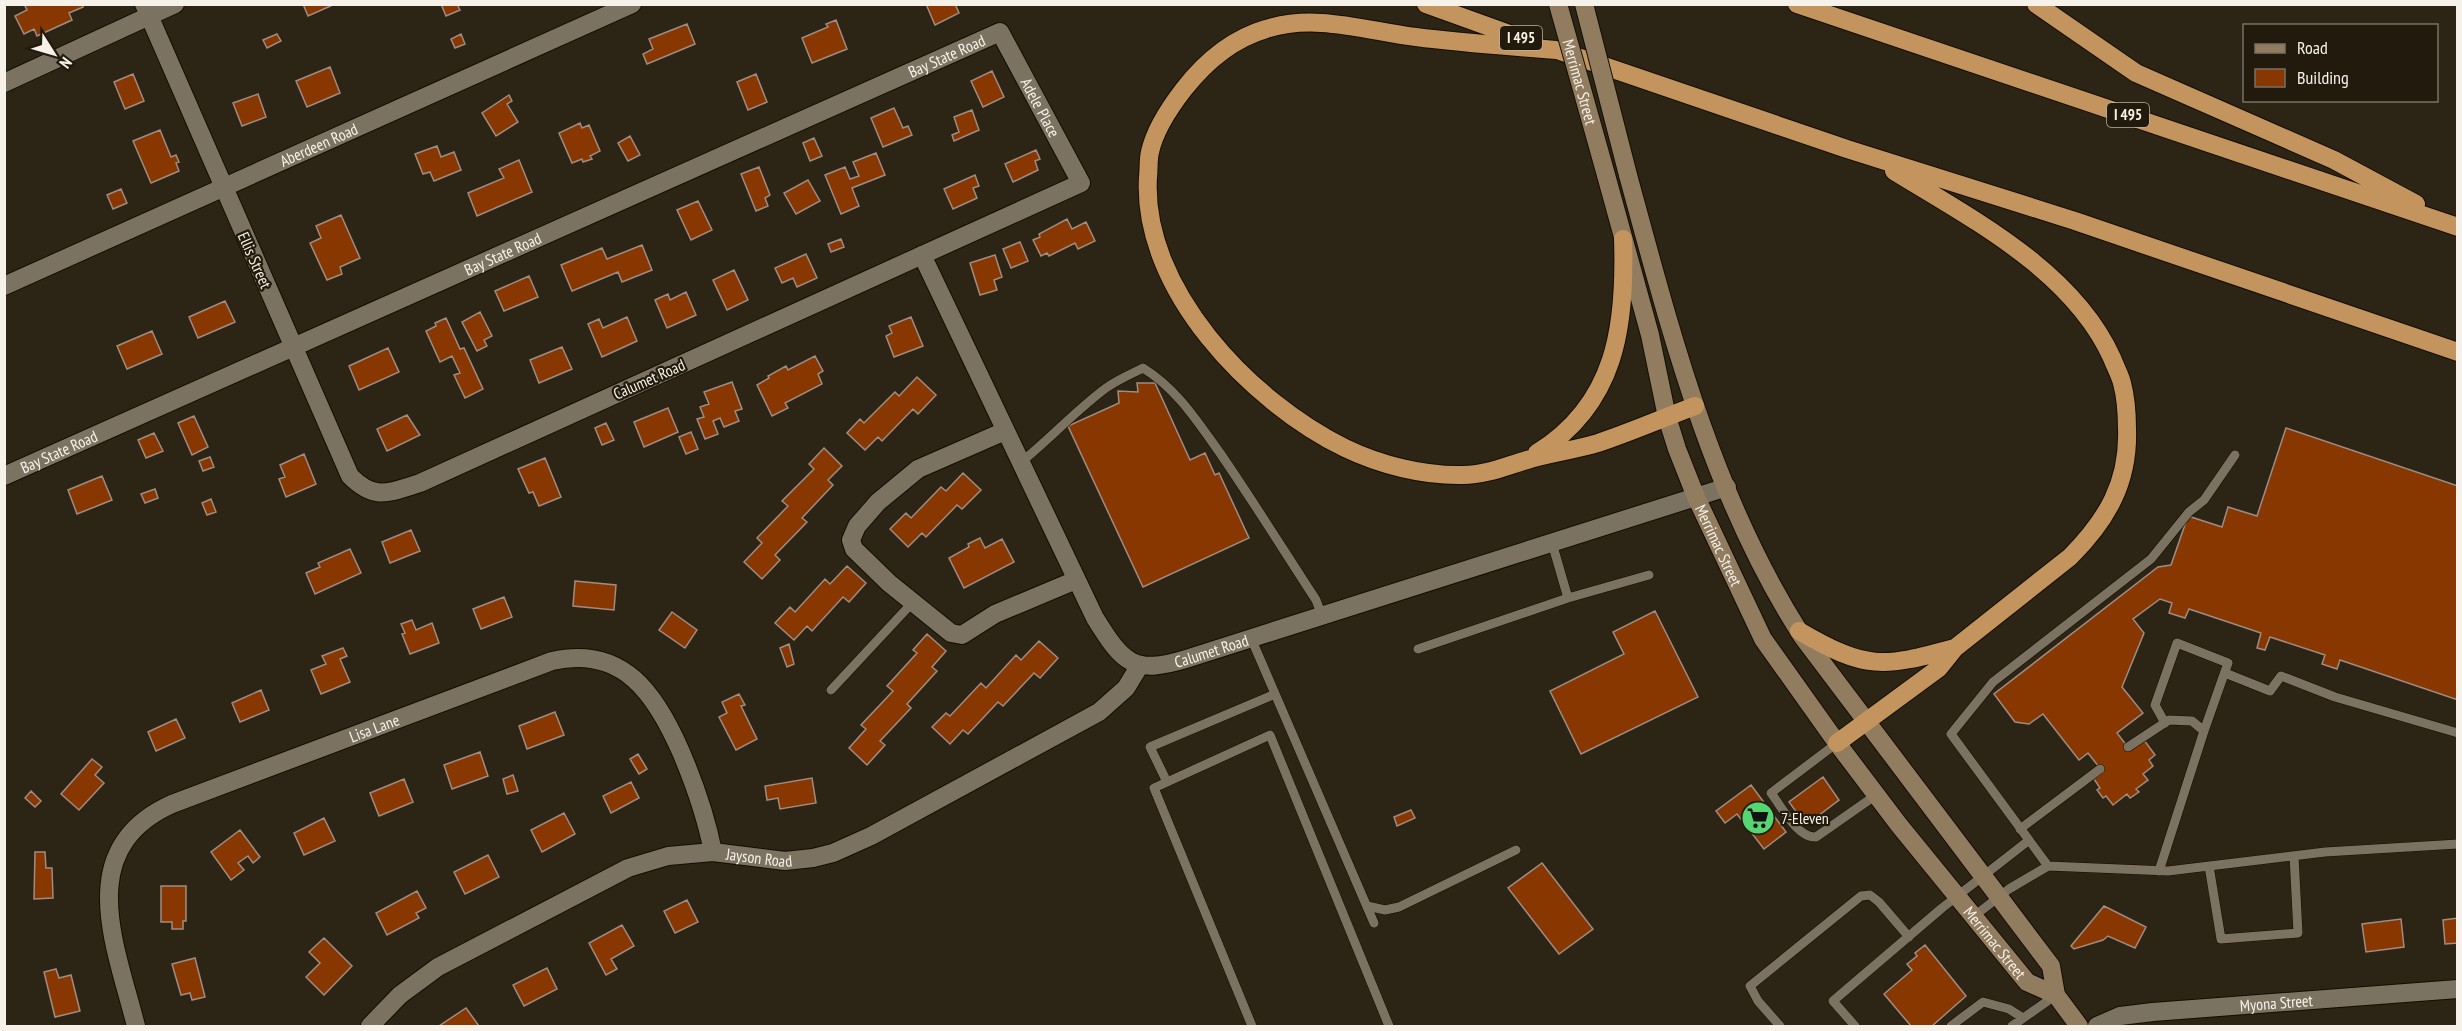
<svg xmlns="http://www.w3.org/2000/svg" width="2462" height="1031" font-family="'PT Sans Narrow',sans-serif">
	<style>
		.building { fill: #883701; stroke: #9f8c83; stroke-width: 1.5 }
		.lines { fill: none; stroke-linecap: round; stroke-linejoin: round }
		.service-casing { stroke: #140e02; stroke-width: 10 }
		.minor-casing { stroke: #140e02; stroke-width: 20 }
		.secondary-casing { stroke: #140e02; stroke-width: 20 }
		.motorway-casing { stroke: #140e02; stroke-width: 20 }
		.service { stroke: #7b7262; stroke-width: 9 }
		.minor { stroke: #7b7262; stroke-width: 18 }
		.secondary { stroke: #917c60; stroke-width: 18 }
		.motorway { stroke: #c3945d; stroke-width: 18 }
		.secondary-bridge-casing { stroke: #140e02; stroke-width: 20; stroke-linecap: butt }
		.secondary-bridge { stroke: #917c60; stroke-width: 18 }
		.labels { text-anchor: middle; stroke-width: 4.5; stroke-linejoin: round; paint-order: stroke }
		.shield { fill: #221b0d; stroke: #b7b2a7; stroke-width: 1.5 }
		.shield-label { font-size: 15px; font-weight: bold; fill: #f7f2e9 }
		.street-label { font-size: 16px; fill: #f7f2e9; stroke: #221b0d }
		.poi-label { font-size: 16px; fill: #f7f2e9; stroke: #221b0d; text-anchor: start }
	</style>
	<rect width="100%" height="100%" fill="#2c2516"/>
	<path class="building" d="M24,4H82L83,7L69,13L72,20L37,36L34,29L24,34L15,16L27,10Z
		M303,4H335L308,16Z
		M441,4H457L460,10L446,16Z
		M926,4H955L959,13L935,25Z
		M836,20L847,49L812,63L802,38L828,27L826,24Z
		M687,24L695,44L647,64L643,54L653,49L649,39Z
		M277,34L281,41L267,48L263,40Z
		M461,34L465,44L455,48L451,39Z
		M330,67L340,93L307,107L296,81Z
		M992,71L1004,97L983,107L971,81Z
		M133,74L144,101L125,109L114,82Z
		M756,74L767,102L748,110L737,82Z
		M258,94L266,117L242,126L233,103Z
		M509,95L512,101L507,104L518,122L496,136L482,113Z
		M894,108L903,128L908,126L912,135L883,147L871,118Z
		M972,110L979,130L954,141L952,135L959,132L954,117Z
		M580,123L582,128L589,125L600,151L590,156L592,159L583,162L582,159L572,163L559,133Z
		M160,130L171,157L176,155L179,162L176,163L179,171L151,183L133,141Z
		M630,136L640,155L628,161L618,143Z
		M814,138L822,156L810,161L803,143Z
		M437,146L441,157L454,152L461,170L434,181L430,172L423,174L415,154Z
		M1036,150L1040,159L1035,161L1038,170L1013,182L1005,164Z
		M876,153L885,175L852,188L859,206L841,214L825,175L845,167L850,179L859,176L853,162Z
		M519,160L532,192L477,216L468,193L504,178L499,169Z
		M759,167L770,195L765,198L768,206L756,211L741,174Z
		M975,175L979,186L973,188L977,198L953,209L944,189Z
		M808,180L820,201L796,214L784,193Z
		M121,189L127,203L113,209L107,195Z
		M698,201L712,230L691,240L677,210Z
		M341,215L360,258L340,267L342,274L327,280L310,243L321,238L316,226Z
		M1067,219L1072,229L1086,222L1095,241L1078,249L1075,243L1049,256L1047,253L1041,256L1033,240L1040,237L1039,234Z
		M841,239L844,247L831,252L828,244Z
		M1020,242L1028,261L1011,268L1003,249Z
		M642,245L652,270L622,282L618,272L572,291L561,265L602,248L607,259Z
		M806,254L817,278L797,287L793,278L782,283L775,268Z
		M995,255L1002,277L994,280L997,290L980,295L970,263Z
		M734,270L748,300L727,310L713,280Z
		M529,276L538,297L504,311L495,291Z
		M686,292L696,315L667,328L655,300L668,294L670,300Z
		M225,301L235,322L198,338L189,317Z
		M480,312L492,336L484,340L487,346L477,351L462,322Z
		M627,317L637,341L602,357L588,324L599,319L603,328Z
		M911,317L923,346L894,357L886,336L892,333L889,326Z
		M446,318L460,349L464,348L483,389L465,398L454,375L460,373L452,356L440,362L426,331L436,326L435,323Z
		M152,331L162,354L127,369L117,346Z
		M562,347L572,369L539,383L530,360Z
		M388,348L399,372L359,390L349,366Z
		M815,356L823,371L818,374L822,384L785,403L788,408L772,416L757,385L769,378L768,376L786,366L788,370Z
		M917,377L936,395L918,414L913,409L882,441L878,437L865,450L847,433L860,419L864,423L895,392L899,396Z
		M732,382L742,409L735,411L739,421L724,427L720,418L713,421L718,434L705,439L697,419L704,417L700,407L709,404L704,392Z
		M1137,383H1155L1190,460L1205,453L1215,475L1219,473L1249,538L1143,587L1068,426L1119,403L1118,391L1138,392Z
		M668,408L678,432L644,447L634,422Z
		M407,415L420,435L387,451L377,429Z
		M194,416L208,447L192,455L178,423Z
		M606,423L614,440L602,445L595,428Z
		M2286,428L2458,486V700L2340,660L2337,669L2322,664L2325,655L2270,637L2265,650L2257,648L2261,633L2189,609L2185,618L2169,613L2172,603L2160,599L2133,619L2144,633L2122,687L2143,713L2117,733L2130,750L2144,740L2155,755L2149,760L2153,766L2143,774L2148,780L2136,789L2139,792L2130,798L2127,794L2113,805L2106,796L2103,798L2097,790L2100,788L2094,779L2103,772L2088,753L2079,760L2043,714L2029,724L2015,722L1994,694L2158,567L2171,565L2188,516L2222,527L2228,507L2257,516Z
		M691,432L698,449L686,454L679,437Z
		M154,433L163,451L146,458L138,440Z
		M824,448L842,466L828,480L833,485L802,518L807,522L775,555L780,560L762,579L744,562L762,543L757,538L788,506L782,501L814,469L809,464Z
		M304,454L316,484L286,497L279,479L285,477L280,465Z
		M210,457L214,467L203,471L199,461Z
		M545,458L561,497L539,506L533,492L529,493L518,469Z
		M963,473L981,490L962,509L957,505L926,537L922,533L908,547L890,529L906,513L911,518L941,487L946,491Z
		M102,476L112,500L77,514L68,490Z
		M155,489L158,498L145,503L141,494Z
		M211,499L216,512L207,515L202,503Z
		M411,530L420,551L390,563L382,542Z
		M980,538L985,548L1002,539L1014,562L964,588L949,558L969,547L968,544Z
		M350,549L361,573L315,594L306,573L320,567L318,563Z
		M847,566L866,583L849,602L843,597L812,631L807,626L794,640L775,623L790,607L795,612L825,579L830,584Z
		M575,581L616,585L614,610L573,606Z
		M504,597L512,617L481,629L473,609Z
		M1655,611L1698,697L1581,754L1550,691L1624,654L1613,632Z
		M672,612L697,630L685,648L659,630Z
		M412,620L416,630L432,623L439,643L410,654L402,634L405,633L401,624Z
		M927,634L946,651L932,667L937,671L907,704L911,708L880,741L885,745L867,765L849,748L866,729L861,725L893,691L887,686L917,653L913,650Z
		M1039,641L1058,658L1040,678L1034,673L1003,706L998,702L968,734L963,730L950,744L932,727L946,713L950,716L981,683L986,688L1016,655L1021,660Z
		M789,644L794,664L787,667L780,648Z
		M343,648L347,656L340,659L350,682L321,694L311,670L326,664L322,656Z
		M261,690L269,710L240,722L232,703Z
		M739,694L745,705L741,706L757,739L736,750L719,717L727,713L722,702Z
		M555,712L564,735L527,749L519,726Z
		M176,719L185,738L156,751L148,732Z
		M480,752L488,776L452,789L444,765Z
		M638,754L647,769L639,774L630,759Z
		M92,759L102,767L95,775L104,783L79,810L61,794Z
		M513,775L518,791L507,794L503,779Z
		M1823,777L1839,800L1806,825L1789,802Z
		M812,778L816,803L780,809L778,798L767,800L765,786Z
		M404,779L413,802L379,816L370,793Z
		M631,782L639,798L611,813L603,796Z
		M1751,785L1786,832L1764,849L1737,814L1725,823L1716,811Z
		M31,791L41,801L35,807L25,798Z
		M1411,810L1415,818L1397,826L1394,817Z
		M564,813L575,834L542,852L531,830Z
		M324,818L335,841L304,855L294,833Z
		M240,830L260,857L253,863L248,856L238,863L244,870L231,880L211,852Z
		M35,852H45L46,868H52L53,898L34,899Z
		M488,855L499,877L465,894L454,872Z
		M1542,863L1593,929L1559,954L1508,888Z
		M161,886H186V921H183V929H172V922H161Z
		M417,891L426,908L416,913L419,918L387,935L376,913Z
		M687,900L698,922L675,933L664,911Z
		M2104,906L2146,927L2135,948L2108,936L2103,940L2074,949L2071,946Z
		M2458,918V943L2445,944L2443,920Z
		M2401,919L2404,947L2366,952L2362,924Z
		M622,925L634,946L611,959L617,969L606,975L589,943Z
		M324,938L352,966L324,995L306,977L320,963L309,952Z
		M1925,945L1966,996L1932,1026H1911L1884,994L1912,970L1907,964L1917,956L1915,953Z
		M195,958L205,997L192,1000L190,993L181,995L172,964Z
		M547,968L557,989L524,1006L513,985Z
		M56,969L59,978L71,975L80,1011L55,1017L44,972Z
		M466,1008L479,1026H439Z"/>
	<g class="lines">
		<g class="service-casing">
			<path id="service" d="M1020,463C1050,439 1075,411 1106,388C1117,380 1131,374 1143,368C1177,389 1197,421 1220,453C1253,501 1284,551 1316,600L1322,616
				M1552,543L1568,598L1649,575
				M1251,638L1374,923
				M1418,649L1568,598
				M2225,673L2270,691L2281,676L2335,697L2458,733
				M831,690L913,602
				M2165,723L2155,705L2177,643L2228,663L2204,731
				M1837,743L1771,793C1782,807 1797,838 1816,837L1876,795
				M2128,747L2169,720L2192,721L2204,731L2159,871
				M1167,782L1150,747L1275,694
				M2020,829L2100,769
				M2048,866L1951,734L1993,682L2151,559L2189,512L2204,500L2235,455
				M2209,866L2221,939L2298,933L2294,856
				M1367,906L1385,910L1399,907L1516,850
				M1973,917L2009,889L2048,866L2168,871L2325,852L2458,844
				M1252,1026L1154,788L1270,735L1389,1026
				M1780,1026L1758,1001L1750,986L1861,896L1870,895L1879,902L1909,937
				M1855,1026L1833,1001L1942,908L2028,841
				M1951,1026L1983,1002L2009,1009L2023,1018
				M2012,1026L2056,995"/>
		</g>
		<g class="minor-casing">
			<g id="minor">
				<path d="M4,83L175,4"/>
				<path id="s1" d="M922,255L1095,618C1123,663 1133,675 1186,659L1727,487"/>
				<path id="s2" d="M4,286L632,4"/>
				<path d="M1005,431L918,469L878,502L857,526L851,540L854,549L889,583L951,633L962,635L995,614L1076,580"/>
				<path id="s3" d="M4,476L1000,32L1081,183L420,483C388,493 375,501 350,476L144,4"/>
				<path id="s4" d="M136,1026C116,946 72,849 172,804L552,661C624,645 656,695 681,752C695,785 706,816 713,852"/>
				<path id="s5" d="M370,1026L400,995L438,967L628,868L668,856L713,852L785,861L813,858L833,853L871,836L1099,712L1126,688L1140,665"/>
				<path id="s6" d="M2097,1026L2120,1016L2153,1012L2458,989"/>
			</g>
		</g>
		<g class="secondary-casing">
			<g id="secondary">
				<path id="s7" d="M1606,175L1650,335L1667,417L1677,449L1696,497L1763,639L1837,743L1899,825L2027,982L2056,995"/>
				<path d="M1628,175C1671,333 1712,496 1802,636L2051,966L2056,995L2079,1026"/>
			</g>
		</g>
		<g class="motorway-casing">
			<path id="motorway" d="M1426,4L1526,40
				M1797,4L2458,227
				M2036,4L2136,73L2334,160L2416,204
				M1556,50C1509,46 1462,43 1416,37C1367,31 1315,13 1266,29C1232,39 1206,61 1184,89C1170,107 1155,129 1150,152C1148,160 1149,169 1148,177C1141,289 1251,402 1345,448C1380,465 1424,476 1463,475C1486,475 1506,466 1527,460C1550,453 1575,450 1598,443C1631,432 1663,418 1695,406
				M1560,51L1847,149L2075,221L2458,352
				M1537,453C1616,404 1626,326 1623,239
				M1799,631C1866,670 1882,668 1955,648
				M1837,743L1939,668L1955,648L2070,557C2107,520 2129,482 2127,429C2127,414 2126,398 2122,383C2120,375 2115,366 2112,358C2073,271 1972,219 1894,171"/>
		</g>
		<use href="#service" class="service"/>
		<use href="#minor" class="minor"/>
		<use href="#secondary" class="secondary"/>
		<use href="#motorway" class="motorway"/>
		<g class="secondary-bridge-casing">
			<g id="secondary-bridge">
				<path id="s8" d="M1558,4L1606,175"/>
				<path d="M1584,4L1628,175"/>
			</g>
		</g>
		<use href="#secondary-bridge" class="secondary-bridge"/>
	</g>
	<defs>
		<g id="supermarket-disc" transform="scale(1.725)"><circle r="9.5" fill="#55d672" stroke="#221b0d"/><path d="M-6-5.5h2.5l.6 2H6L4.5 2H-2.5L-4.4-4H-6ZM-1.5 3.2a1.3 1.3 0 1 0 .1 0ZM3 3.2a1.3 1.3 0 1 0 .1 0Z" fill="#111"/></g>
	</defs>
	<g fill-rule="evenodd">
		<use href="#supermarket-disc" x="1758" y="818"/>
	</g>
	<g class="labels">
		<g class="shield">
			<rect x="1500" y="26" width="42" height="24" rx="4.5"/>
			<rect x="2107" y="103" width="42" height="24" rx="4.5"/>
		</g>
		<g class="shield-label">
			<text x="1521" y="43">I 495</text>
			<text x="2128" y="120">I 495</text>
		</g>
		<g class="street-label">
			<text dy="6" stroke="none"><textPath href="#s3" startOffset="1032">Bay State Road</textPath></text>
			<text dy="6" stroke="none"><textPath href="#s8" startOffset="81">Merrimac Street</textPath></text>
			<text dy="6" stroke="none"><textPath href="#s3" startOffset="1176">Adele Place</textPath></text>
			<text dy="6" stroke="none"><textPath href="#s2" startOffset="345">Aberdeen Road</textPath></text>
			<text dy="6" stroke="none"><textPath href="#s3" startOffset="546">Bay State Road</textPath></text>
			<text transform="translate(255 260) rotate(66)" y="6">Ellis Street</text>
			<text transform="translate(649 379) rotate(-24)" y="6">Calumet Road</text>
			<text dy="6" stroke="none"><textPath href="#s3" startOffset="60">Bay State Road</textPath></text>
			<text dy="6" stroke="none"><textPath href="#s7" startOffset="388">Merrimac Street</textPath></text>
			<text dy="6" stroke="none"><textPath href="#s1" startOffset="542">Calumet Road</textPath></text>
			<text dy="6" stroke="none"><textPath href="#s4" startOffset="468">Lisa Lane</textPath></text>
			<text dy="6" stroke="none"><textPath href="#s5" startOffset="438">Jayson Road</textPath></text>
			<text dy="6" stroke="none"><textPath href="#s7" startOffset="874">Merrimac Street</textPath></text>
			<text dy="6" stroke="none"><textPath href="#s6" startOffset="182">Myona Street</textPath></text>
		</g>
		<g class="poi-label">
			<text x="1781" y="824">7-Eleven</text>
		</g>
	</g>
	<rect width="2462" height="1031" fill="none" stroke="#f7f2e9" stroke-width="12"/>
	<rect x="2243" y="24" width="195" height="78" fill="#221b0d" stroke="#777165" stroke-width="1.5"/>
	<rect x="2255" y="44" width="30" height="9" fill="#917c60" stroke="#777165" stroke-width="1.5"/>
	<text x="2297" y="54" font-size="18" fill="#f7f2e9">Road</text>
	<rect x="2255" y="69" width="30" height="18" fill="#883701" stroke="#777165" stroke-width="1.5"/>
	<text x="2297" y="84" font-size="18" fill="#f7f2e9">Building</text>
	<g transform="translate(54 54) rotate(127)" stroke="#221b0d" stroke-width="4.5" paint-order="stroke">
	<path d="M0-4.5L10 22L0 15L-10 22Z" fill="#f7f2e9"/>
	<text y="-9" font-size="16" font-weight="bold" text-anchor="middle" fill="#f7f2e9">N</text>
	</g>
</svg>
